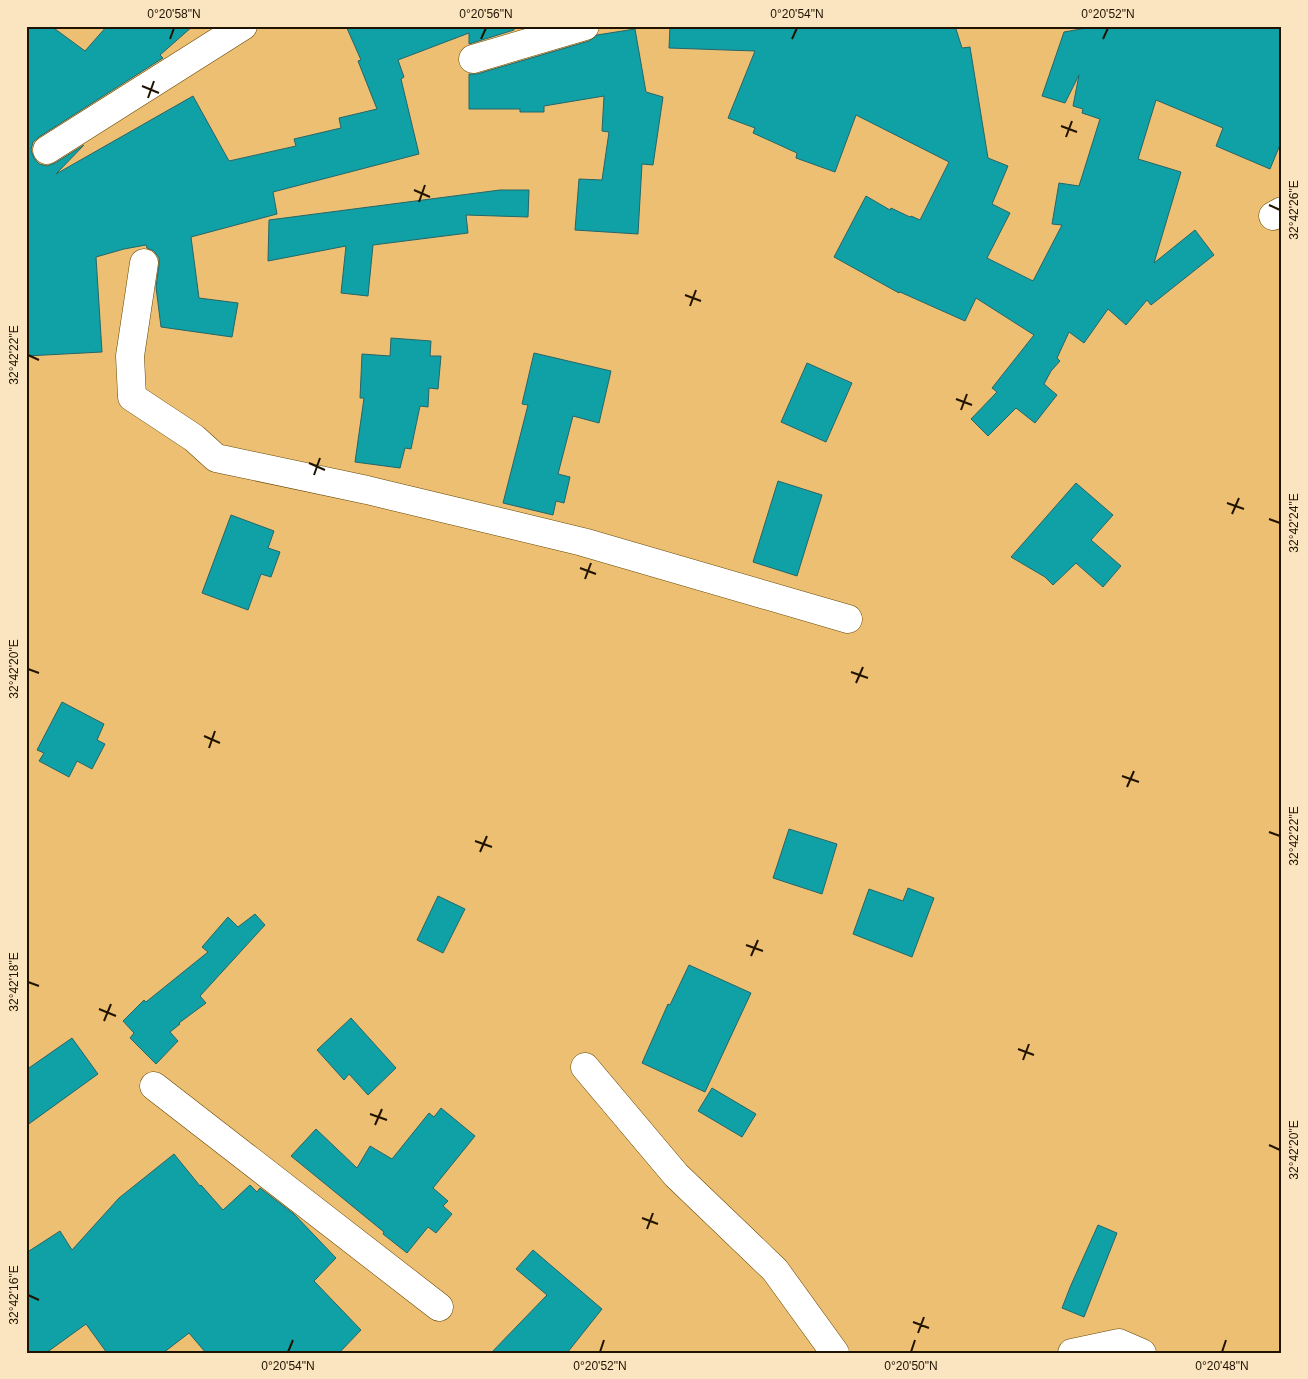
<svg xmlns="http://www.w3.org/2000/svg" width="1308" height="1379" font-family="Arial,sans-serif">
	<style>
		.building { fill: #0fa1a6; stroke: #256668 }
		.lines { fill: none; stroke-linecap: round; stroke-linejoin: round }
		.minor-casing { stroke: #664703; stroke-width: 29 }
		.minor { stroke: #fff; stroke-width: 28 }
		.ticks { fill: none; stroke: #201300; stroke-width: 2 }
		.neatline { fill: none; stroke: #201300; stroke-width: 2 }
		.ticks-label { font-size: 12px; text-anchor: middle; fill: #201300 }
	</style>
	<rect width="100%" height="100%" fill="#ecbf73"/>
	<path class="building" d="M26,26H51L85,51L107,26H193L160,55L163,58L39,137L33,142L31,150L34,158L39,164L47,166L55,163L84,145L56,174L193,96L229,161L296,146L294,139L341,128L339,118L377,109L358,61L361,60L346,26H513L514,30L469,44V33L398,60L404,77L401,79L419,154L273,192L277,214L191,237L199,298L238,303L232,337L161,327L156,287L159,265V258L154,251L147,248L146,245L124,249L96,257L102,352L26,356Z
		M670,26H955L962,48L970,47L988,158L1008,166L992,204L1010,213L987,258L1033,281L1062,225L1052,224L1059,183L1079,186L1100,119L1082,113L1083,109L1073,106L1079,75L1065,103L1042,96L1064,32L1098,26H1282V140L1270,169L1216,146L1223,128L1156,100L1138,159L1181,172L1154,263L1195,230L1214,255L1151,305L1147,300L1126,325L1108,309L1084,343L1069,332L1057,358L1060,361L1051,371L1044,384L1057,395L1035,423L1016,408L988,436L971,419L997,392L992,388L1034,335L976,298L965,321L900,292L899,293L834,257L866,196L890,210L891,208L910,217L911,216L920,220L949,162L856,115L835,172L796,158L797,153L753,133L755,128L728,118L755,51L669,48Z
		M635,29L646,92L663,97L653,165L642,164L638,234L575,230L579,179L602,180L609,132L602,131L604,96L544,106V112H520V109H469V74H477L589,41L597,35Z
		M500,190H529L528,217L466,215L468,233L373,245L368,296L341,293L346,246L268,261L269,220Z
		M391,338L431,341L430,356H441L438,389L429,388L428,407L420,406L411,449L405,448L400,468L355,462L364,398H360L362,354L390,356Z
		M534,353L611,371L599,423L573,416L558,474L570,477L564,503L556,501L553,515L503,503L528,405L522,404Z
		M807,363L852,383L826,442L781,422Z
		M778,481L822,495L797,576L753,562Z
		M1076,483L1113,515L1091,540L1121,566L1103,587L1076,563L1053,585L1045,577L1011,557Z
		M231,515L274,531L268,548L280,552L271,577L261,574L248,610L202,593Z
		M62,702L104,724L97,740L105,744L92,769L77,761L69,777L39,761L44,753L37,750Z
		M789,829L837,844L822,894L773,878Z
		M908,888L934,898L912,957L853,934L869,889L903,901Z
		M438,896L465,909L443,953L417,940Z
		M255,914L265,925L200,996L206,1003L179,1023L180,1024L170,1032L178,1041L156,1064L130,1038L134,1033L123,1021L144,1000L146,1002L208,952L202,947L228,917L238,927Z
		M689,965L751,993L705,1092L642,1063L668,1004L670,1005Z
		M351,1018L396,1068L368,1095L349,1074L344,1080L317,1050Z
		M72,1038L98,1074L26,1126V1070Z
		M712,1088L756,1114L742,1137L698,1111Z
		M441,1108L475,1136L433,1188L448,1201L443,1206L452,1214L436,1233L428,1227L407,1253L383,1234L384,1232L291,1156L316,1129L357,1168L370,1146L392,1159L429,1113L434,1117Z
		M174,1154L200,1186L201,1185L223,1210L250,1185L257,1192L260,1188L294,1214L336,1258L314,1281L361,1330L339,1353H206L189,1333L163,1353H107L86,1324L46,1353H26V1253L60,1231L72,1250L119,1198Z
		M1098,1225L1117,1233L1084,1317L1062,1308L1071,1285Z
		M533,1250L602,1309L567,1353H491L547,1295L516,1269Z"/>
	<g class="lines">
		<g class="minor-casing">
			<path id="minor" d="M473,59L585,26
				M47,150L243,26
				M1273,216L1282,211
				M144,263L130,356L132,397L194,438L216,458L367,490L583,542L848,619
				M585,1067L676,1175L775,1270L835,1353
				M154,1086L439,1307
				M1072,1353L1119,1343L1142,1353"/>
		</g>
		<use href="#minor" class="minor"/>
	</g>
	<path class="ticks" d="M170,39L174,28M481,39L486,28M792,39L797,28M1103,39L1108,28M142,86L159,93M148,98L154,81M1061,126L1077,132M1066,137L1072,121M414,190L430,197M419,202L425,185M1269,205L1280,210M685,295L701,301M690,306L696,290M28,355L39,360M956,399L972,405M961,410L967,394M309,463L325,470M314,475L320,458M1227,503L1244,509M1232,514L1239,498M1269,519L1280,523M580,568L596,574M585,579L591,563M28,669L39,673M851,672L868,678M856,683L863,667M204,736L220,743M209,748L215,731M1122,776L1139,782M1127,787L1134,771M1269,832L1280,836M475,841L492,847M480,852L487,836M746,945L763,951M751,956L758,940M28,982L39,986M99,1009L116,1016M104,1021L111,1004M1018,1049L1034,1055M1023,1060L1029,1044M370,1114L387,1120M375,1125L382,1109M1269,1145L1280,1150M642,1218L658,1224M647,1229L653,1213M28,1295L39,1300M913,1322L929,1328M918,1333L924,1317M288,1352L293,1340M600,1352L604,1340M911,1352L915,1340M1222,1352L1226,1340"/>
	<rect width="1308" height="1379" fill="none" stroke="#fbe4c0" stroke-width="55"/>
	<rect x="28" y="28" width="1252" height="1324" class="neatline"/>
	<g class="ticks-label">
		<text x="174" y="18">0°20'58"N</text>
		<text x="486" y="18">0°20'56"N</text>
		<text x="797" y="18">0°20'54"N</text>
		<text x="1108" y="18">0°20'52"N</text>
		<text transform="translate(1294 210) rotate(-90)" y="4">32°42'26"E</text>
		<text transform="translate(14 355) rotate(-90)" y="4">32°42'22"E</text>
		<text transform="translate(1294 523) rotate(-90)" y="4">32°42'24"E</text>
		<text transform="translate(14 669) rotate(-90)" y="4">32°42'20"E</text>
		<text transform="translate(1294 836) rotate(-90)" y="4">32°42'22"E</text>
		<text transform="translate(14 982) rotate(-90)" y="4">32°42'18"E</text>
		<text transform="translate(1294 1150) rotate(-90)" y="4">32°42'20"E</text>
		<text transform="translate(14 1295) rotate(-90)" y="4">32°42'16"E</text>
		<text x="288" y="1370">0°20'54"N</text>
		<text x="600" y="1370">0°20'52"N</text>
		<text x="911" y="1370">0°20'50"N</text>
		<text x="1222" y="1370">0°20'48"N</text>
	</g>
</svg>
